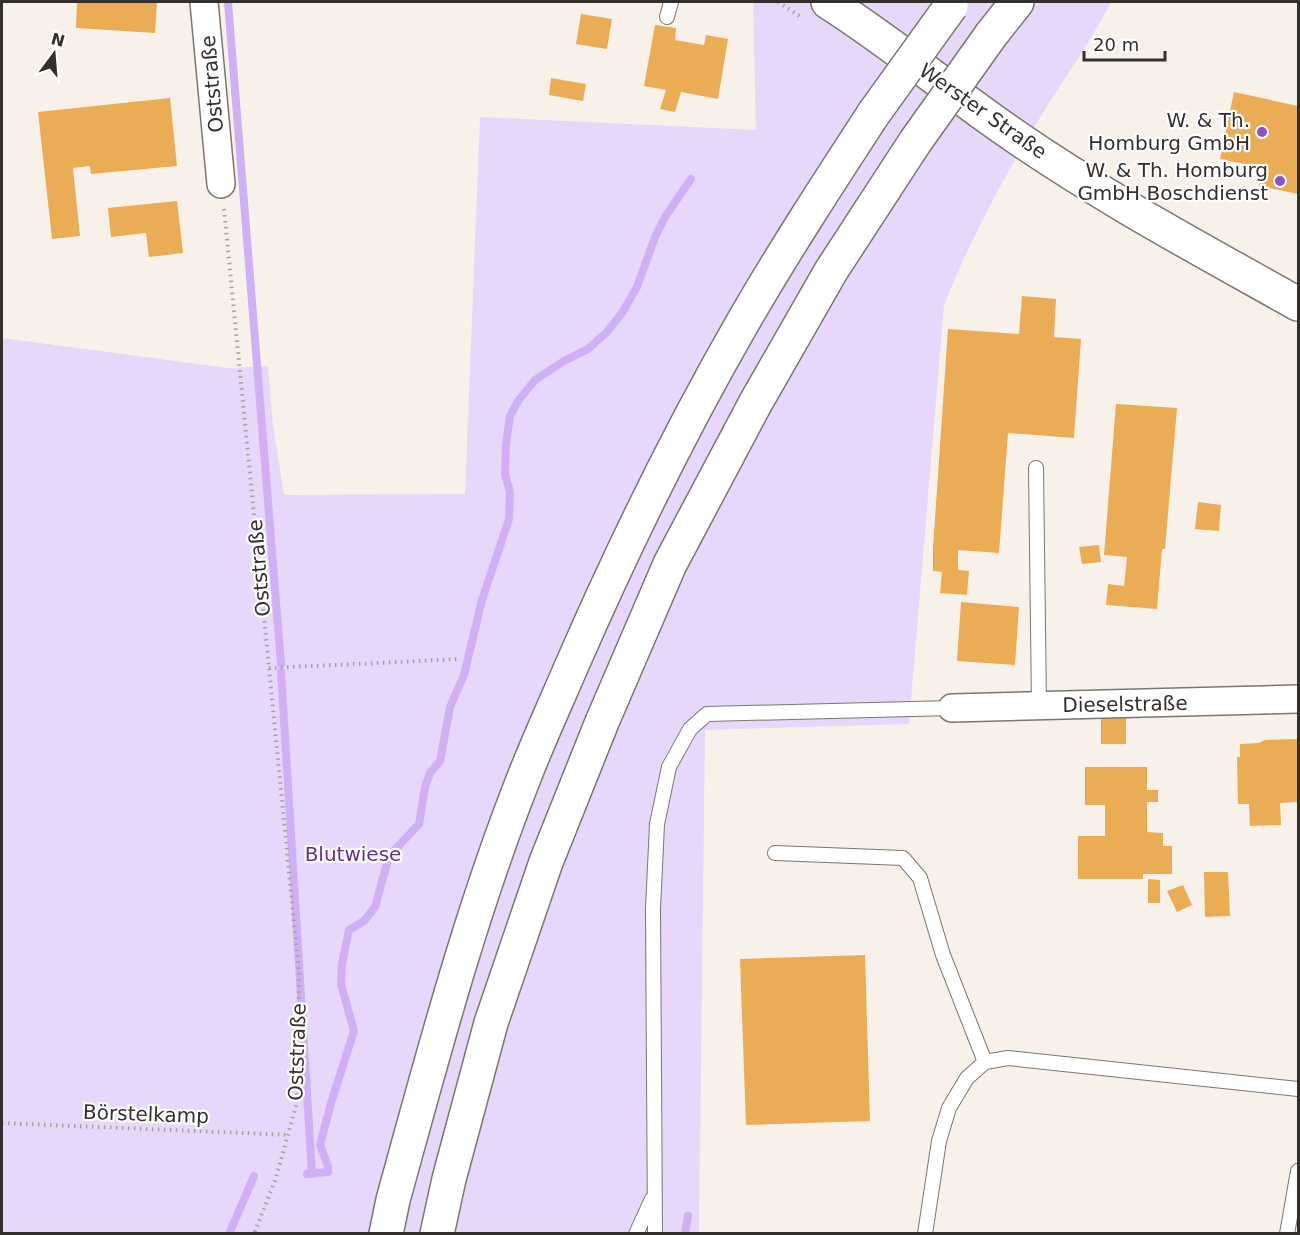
<svg xmlns="http://www.w3.org/2000/svg" width="1300" height="1235" font-family="'DejaVu Sans',sans-serif">
	<style>
		.green { fill: #e7d7fa }
		.lines { fill: none; stroke-linecap: round; stroke-linejoin: round }
		.stream { stroke: #d0b0f4; stroke-width: 8 }
		.building { fill: #eaac55 }
		.service-casing { stroke: #7c7670; stroke-width: 16 }
		.minor-casing { stroke: #7c7670; stroke-width: 30 }
		.secondary-casing { stroke: #7c7670; stroke-width: 36 }
		.motorway-casing { stroke: #7c7670; stroke-width: 36 }
		.path { stroke: #a8a29d; stroke-width: 4; stroke-dasharray: 1.5 4.5; stroke-linecap: butt }
		.service { stroke: #fff; stroke-width: 14 }
		.minor { stroke: #fff; stroke-width: 27 }
		.secondary { stroke: #fff; stroke-width: 33 }
		.motorway { stroke: #fff; stroke-width: 33 }
		.motorway-bridge-casing { stroke: #7c7670; stroke-width: 36; stroke-linecap: butt }
		.motorway-bridge { stroke: #fff; stroke-width: 33 }
		.poi-dot { fill: #9051c7; stroke: #fff; stroke-width: 2 }
		.labels { text-anchor: middle; stroke-width: 4.5; stroke-linejoin: round; paint-order: stroke }
		.street-label { font-size: 20px; fill: #322f2d; stroke: #fff }
		.poi-label { font-size: 20px; fill: #322f2d; stroke: #fff; text-anchor: end }
		.park-label { font-size: 20px; fill: #652f91; stroke: #fff }
	</style>
	<rect width="100%" height="100%" fill="#f8f1ea"/>
	<path class="green" d="M753,2H1111C1092,40 1067,74 1044,111C1006,172 971,238 944,305L909,724L705,730L699,1233L2,1234V338L228,368L268,366L273,425L284,495L465,494L480,117L756,130Z"/>
	<g class="lines">
		<path class="stream" d="M228,2L281,664
			M281,672L312,1174
			M307,1174L328,1172V1166L320,1145L331,1103L354,1031L341,984L342,964L349,930L364,921L375,907L389,856L419,824L425,787L430,773L440,761L450,707L464,675L482,600L509,519L510,492L505,475L506,444L510,416L518,401L535,380L564,361L588,349L606,333L622,313L637,287L655,237L665,217L691,179
			M229,1234L254,1176
			M685,1234L688,1216"/>
	</g>
	<path class="building" d="M77,2H157L155,33L76,28Z
		M581,14L612,19L607,49L576,44Z
		M655,25L676,28L675,40L704,45L706,35L728,39L718,99L681,92L675,112L660,109L666,90L644,86Z
		M551,78L586,84L583,101L549,95Z
		M1234,92L1298,106V194L1259,186L1263,168L1220,159Z
		M170,98L177,166L91,174L90,166L73,168L80,236L52,239L38,112Z
		M177,201L183,253L149,257L146,233L111,237L108,208Z
		M1022,296L1056,299L1054,337L1081,339L1074,438L1008,433L999,553L958,550V570L969,571L967,595L940,593L942,572L933,571V548L948,329L1019,334Z
		M1116,404L1177,408L1165,549H1162L1157,609L1106,605L1108,584L1124,586L1127,557L1104,555Z
		M1198,502L1221,505L1219,531L1195,529Z
		M1099,545L1101,562L1082,564L1079,547Z
		M961,602L1019,607L1015,665L957,661Z
		M1101,715H1126V744H1101Z
		M1298,739V802L1280,803L1281,825L1250,826L1249,804H1238L1237,757H1240V744L1259,743L1265,740Z
		M1085,767H1147V790H1158V802H1147V832L1163,833V846H1172V874H1143V879H1078V836H1105V805H1085Z
		M1204,872H1228L1230,916L1205,917Z
		M1148,879L1160,880V903H1148Z
		M1183,885L1192,905L1177,912L1167,891Z
		M865,955L870,1121L746,1125L740,959Z"/>
	<g class="lines">
		<g class="service-casing">
			<path id="service" d="M667,17L671,2
				M1036,468L1039,706
				M775,853L903,858L920,878L943,955L985,1062
				M636,1234L652,1199
				M655,1234L653,909L657,824L669,767L690,729L707,714L952,708
				M925,1234L939,1141L949,1108L967,1078L985,1062L1008,1058L1298,1089
				M1287,1234L1298,1171"/>
		</g>
		<g class="minor-casing">
			<path id="minor" d="M204,2L221,184
				M952,708L1298,699"/>
		</g>
		<g class="secondary-casing">
			<path id="secondary" d="M828,2C891,42 948,90 1009,132C1101,196 1200,249 1298,304"/>
		</g>
		<g class="motorway-casing">
			<path id="motorway" d="M991,35L1017,2
				M386,1234L393,1200C433,1055 471,910 527,770C541,735 557,700 572,665C623,548 679,433 743,322C784,251 829,182 874,113
				M437,1234L449,1179L491,1023L546,862L602,722L670,564L756,402L831,271L915,142"/>
		</g>
		<path class="path" d="M778,2L803,18
			M224,209L299,974L297,1102L276,1178L254,1234
			M269,668L461,659
			M2,1123L289,1135"/>
		<use href="#service" class="service"/>
		<use href="#minor" class="minor"/>
		<use href="#secondary" class="secondary"/>
		<use href="#motorway" class="motorway"/>
		<g class="motorway-bridge-casing">
			<path id="motorway-bridge" d="M874,113L951,6
				M915,142L991,35"/>
		</g>
		<use href="#motorway-bridge" class="motorway-bridge"/>
	</g>
	<g class="poi-dot">
		<circle cx="1262" cy="132" r="6"/>
		<circle cx="1280" cy="181" r="6"/>
	</g>
	<g class="labels">
		<g class="street-label">
			<text transform="translate(212 84) rotate(-95)" y="7">Oststraße</text>
			<text transform="translate(983 111) rotate(35)" y="7">Werster Straße</text>
			<text transform="translate(259 568) rotate(-95)" y="7">Oststraße</text>
			<text transform="translate(1125 704) rotate(-1)" y="7">Dieselstraße</text>
			<text transform="translate(297 1052) rotate(-88)" y="7">Oststraße</text>
			<text transform="translate(146 1114) rotate(2)" y="7">Börstelkamp</text>
		</g>
		<g class="poi-label">
			<text x="1250" y="127">W. &amp; Th.<tspan x="1250" dy="23">Homburg GmbH</tspan></text>
			<text x="1268" y="177">W. &amp; Th. Homburg<tspan x="1268" dy="23">GmbH Boschdienst</tspan></text>
		</g>
		<g class="park-label">
			<text x="353" y="861">Blutwiese</text>
		</g>
	</g>
	<rect width="1300" height="1235" fill="none" stroke="#322f2d" stroke-width="6"/>
	<g transform="translate(54 54) rotate(16)" stroke="#ffffff" stroke-width="4.5" paint-order="stroke">
	<path d="M0-4.5L10 22L0 15L-10 22Z" fill="#322f2d"/>
	<text y="-9" font-size="16" font-weight="bold" text-anchor="middle" fill="#322f2d">N</text>
	</g>
	<path d="M1084 51v9h81v-9" fill="none" stroke="#322f2d" stroke-width="3"/>
	<text x="1093" y="51" font-size="18" fill="#322f2d" stroke="#ffffff" stroke-width="4.5" paint-order="stroke">20 m</text>
</svg>
